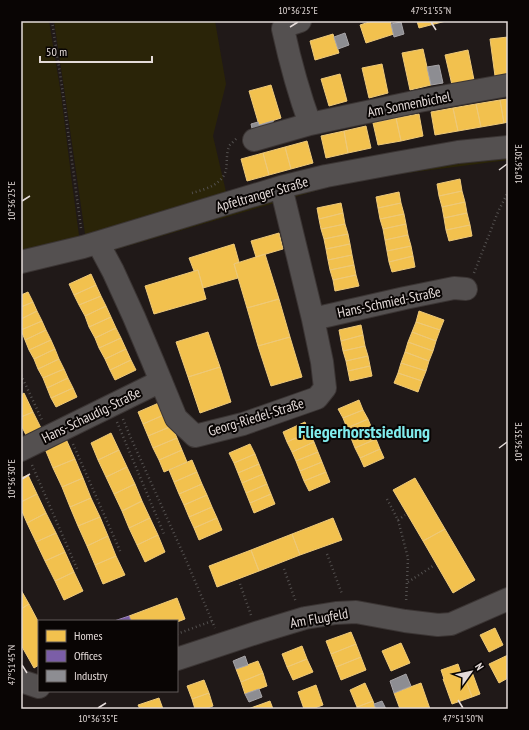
<svg xmlns="http://www.w3.org/2000/svg" width="529" height="730" font-family="'PT Sans Narrow',sans-serif">
	<style>
		.green { fill: #2a2408 }
		.homes { fill: #f2c14e; stroke: #eec978 }
		.offices { fill: #7b5ea7; stroke: #9a84b6 }
		.industry { fill: #8d8d92; stroke: #a7a4a7 }
		.lines { fill: none; stroke-linecap: round; stroke-linejoin: round }
		.minor-casing { stroke: #3b3534; stroke-width: 24 }
		.path { stroke: #53504f; stroke-width: 2.5; stroke-dasharray: 1 3; stroke-linecap: butt }
		.minor { stroke: #545050; stroke-width: 22 }
		.ticks { fill: none; stroke: #e4dbd9; stroke-width: 1.5 }
		.labels { text-anchor: middle; stroke-width: 4; stroke-linejoin: round; paint-order: stroke }
		.street-label { font-size: 14px; fill: #e4dbd9; stroke: #090504 }
		.district-label { font-size: 18px; font-weight: bold; fill: #80eced; stroke: #090504 }
		.neatline { fill: none; stroke: #e4dbd9; stroke-width: 1.5 }
		.ticks-label { font-size: 10px; text-anchor: middle; fill: #e4dbd9 }
	</style>
	<rect width="100%" height="100%" fill="#201918"/>
	<path class="green" d="M21,21H49L61,94L72,183L80,243L21,258Z
		M54,21H215L226,84L213,136L227,196L86,241L64,88Z
		M508,153V160L400,174L329,187L104,253L21,273V267L281,194Z"/>
	<path class="homes" d="M372,21H390L394,34L366,43L360,25Z
		M417,21H446L419,28Z
		M333,34L339,53L315,60L310,41Z
		M508,37V74L495,76L490,39Z
		M423,49L431,85L410,90L402,53Z
		M468,50L474,80L452,85L445,55Z
		M382,64L388,93L369,98L362,68Z
		M340,74L347,101L329,106L321,79Z
		M271,85L281,118L259,125L249,91Z
		M508,99V122L504,123L500,100Z
		M500,100L504,123L481,127L476,104Z
		M476,104L481,127L458,131L453,108Z
		M453,108L458,131L435,135L431,112Z
		M419,114L423,136L401,141L396,118Z
		M396,118L401,141L378,145L373,123Z
		M366,126L371,148L348,153L344,131Z
		M344,131L348,153L326,158L321,136Z
		M307,141L313,163L291,169L285,147Z
		M285,147L291,169L269,175L263,153Z
		M263,153L269,175L247,181L241,159Z
		M460,179L462,191L439,196L437,184Z
		M462,191L465,202L442,207L439,196Z
		M399,192L401,203L378,208L376,197Z
		M465,202L467,213L444,218L442,207Z
		M341,203L343,213L319,219L317,208Z
		M401,203L404,214L380,219L378,208Z
		M343,213L345,224L321,229L319,219Z
		M467,213L470,225L446,230L444,218Z
		M404,214L406,224L383,229L380,219Z
		M345,224L348,234L324,239L321,229Z
		M406,224L408,235L385,240L383,229Z
		M470,225L472,236L449,241L446,230Z
		M279,233L283,249L256,257L251,241Z
		M348,234L350,244L326,249L324,239Z
		M408,235L411,246L387,251L385,240Z
		M234,244L239,262L234,264L238,278L203,288L198,270L194,271L189,258Z
		M350,244L352,255L328,260L326,249Z
		M411,246L413,256L389,262L387,251Z
		M265,254L279,299L247,308L234,264Z
		M352,255L354,265L330,270L328,260Z
		M413,256L415,267L392,272L389,262Z
		M354,265L356,275L333,280L330,270Z
		M198,270L206,299L154,314L145,286Z
		M91,274L96,285L74,295L69,284Z
		M356,275L359,286L335,291L333,280Z
		M96,285L101,296L79,305L74,295Z
		M28,292L33,302L21,307V295Z
		M101,296L106,306L85,316L79,305Z
		M279,299L290,337L258,346L247,308Z
		M33,302L37,311L21,319V307Z
		M106,306L111,317L89,327L85,316Z
		M37,311L42,321L21,330V319Z
		M419,311L444,320L440,330L416,322Z
		M111,317L116,328L95,338L89,327Z
		M42,321L46,330L25,340L21,330Z
		M416,322L440,330L436,341L412,332Z
		M361,325L363,335L341,341L339,330Z
		M116,328L121,338L99,348L95,338Z
		M46,330L51,340L29,350L25,340Z
		M208,332L220,367L188,377L176,342Z
		M412,332L436,341L433,351L408,342Z
		M363,335L365,346L343,351L341,341Z
		M290,337L302,377L271,386L258,346Z
		M121,338L126,349L105,359L99,348Z
		M51,340L55,349L34,359L29,350Z
		M408,342L433,351L429,361L405,352Z
		M365,346L368,356L346,361L343,351Z
		M55,349L59,359L38,369L34,359Z
		M126,349L131,360L110,370L105,359Z
		M405,352L429,361L426,371L401,363Z
		M368,356L370,366L348,371L346,361Z
		M59,359L64,369L43,378L38,369Z
		M131,360L136,370L115,380L110,370Z
		M401,363L426,371L422,381L398,373Z
		M370,366L372,376L350,381L348,371Z
		M220,367L231,402L200,413L188,377Z
		M64,369L68,378L47,388L43,378Z
		M398,373L422,381L418,392L394,383Z
		M68,378L73,388L51,398L47,388Z
		M73,388L77,397L56,407L51,398Z
		M24,393L33,412L21,417V395Z
		M359,400L363,410L343,418L338,409Z
		M161,402L166,414L143,424L138,412Z
		M363,410L368,419L347,428L343,418Z
		M33,412L42,430L27,437L21,425V417Z
		M166,414L172,426L148,436L143,424Z
		M368,419L372,429L351,438L347,428Z
		M305,422L309,432L287,442L283,432Z
		M172,426L177,438L153,448L148,436Z
		M372,429L376,439L355,448L351,438Z
		M309,432L314,442L292,452L287,442Z
		M111,433L119,450L98,460L91,443Z
		M177,438L182,450L159,460L153,448Z
		M66,439L75,459L53,468L45,449Z
		M376,439L380,449L360,458L355,448Z
		M314,442L318,452L296,461L292,452Z
		M250,444L255,454L234,463L229,453Z
		M380,449L384,458L364,467L360,458Z
		M119,450L127,467L106,477L98,460Z
		M182,450L187,462L164,472L159,460Z
		M318,452L322,462L300,471L296,461Z
		M255,454L259,464L238,473L234,463Z
		M75,459L83,478L62,487L53,468Z
		M192,460L197,472L174,482L169,470Z
		M322,462L326,472L304,481L300,471Z
		M259,464L263,474L242,483L238,473Z
		M127,467L135,484L114,494L106,477Z
		M197,472L202,484L179,494L174,482Z
		M326,472L330,482L309,491L304,481Z
		M263,474L267,484L246,493L242,483Z
		M28,475L37,494L21,502V478Z
		M83,478L91,498L70,507L62,487Z
		M415,478L445,529L423,541L393,490Z
		M135,484L142,501L122,511L114,494Z
		M202,484L207,495L184,505L179,494Z
		M267,484L271,494L250,503L246,493Z
		M37,494L46,513L27,523L21,509V502Z
		M271,494L275,504L254,513L250,503Z
		M207,495L212,507L189,517L184,505Z
		M91,498L100,517L78,526L70,507Z
		M142,501L150,518L129,528L122,511Z
		M212,507L217,518L194,528L189,517Z
		M46,513L56,533L36,542L27,523Z
		M100,517L108,536L87,546L78,526Z
		M150,518L158,535L137,545L129,528Z
		M217,518L222,530L199,540L194,528Z
		M333,518L342,540L300,555L292,534Z
		M445,529L475,580L453,593L423,541Z
		M56,533L65,552L45,561L36,542Z
		M292,534L300,555L259,571L251,550Z
		M158,535L165,552L145,562L137,545Z
		M108,536L116,556L95,565L87,546Z
		M251,550L259,571L217,587L209,566Z
		M65,552L74,572L55,581L45,561Z
		M116,556L125,575L103,584L95,565Z
		M74,572L83,591L64,600L55,581Z
		M21,590L29,604L21,609Z
		M177,598L185,619L177,622V621H131L129,616Z
		M29,604L39,623V665L34,668L21,645V609Z
		M495,628L503,645L489,652L480,635Z
		M351,632L356,644L331,654L326,641Z
		M401,643L410,663L391,671L382,651Z
		M356,644L361,657L336,667L331,654Z
		M302,646L307,659L287,667L282,654Z
		M508,655V678L499,683L489,664Z
		M361,657L366,670L341,680L336,667Z
		M307,659L313,672L293,680L287,667Z
		M258,661L263,673L241,682L236,669Z
		M458,664L461,673L463,672L472,697L452,704L443,679H444L441,670Z
		M472,672L480,694L472,697L464,675Z
		M263,673L267,686L245,694L241,682Z
		M204,680L209,693L192,699L187,686Z
		M365,683L373,701L357,707L350,690Z
		M421,683L430,709H400L394,693Z
		M316,685L323,705L312,709H304L298,692Z
		M209,693L213,706L205,709H195L192,699Z
		M159,698L163,709H140L138,705Z
		M270,701L273,709H248Z
		M373,701L376,709H357V707Z"/>
	<path class="offices" d="M129,616L131,621H114Z"/>
	<path class="industry" d="M401,22L404,34L394,37L391,24Z
		M345,33L349,45L338,49L334,37Z
		M439,65L443,83L431,85L427,67Z
		M273,121L275,127L253,133L251,124L258,122L259,125Z
		M245,656L248,665L236,669L233,661Z
		M406,674L411,686L394,693L390,681Z
		M259,689L262,697L249,702L245,694Z
		M382,701L386,709H376L374,704Z"/>
	<g class="lines">
		<g class="minor-casing">
			<path id="minor" d="M300,21L291,24L283,29C290,61 299,94 310,124L419,101L508,85
				M254,140L310,124
				M98,243L113,271L134,317L153,362L176,418L195,436L243,424L317,398L325,388L322,362L313,319L281,187
				M21,262L83,247L281,187L326,176L396,163L458,152L508,147
				M313,319L405,298L454,288L466,289
				M21,450L161,381
				M177,659L259,632L305,618L336,613L356,612L405,621L438,625L451,624L508,599
				M21,681L39,687"/>
		</g>
		<path class="path" d="M52,21L62,87L81,228
			M192,193C202,190 215,187 222,178C230,169 224,155 230,145C232,143 235,140 237,138
			M474,273L498,212L508,192
			M21,375L42,420
			M123,419L130,436L186,560L215,628
			M117,422L164,534
			M73,444L121,553
			M32,465L78,571
			M387,499L398,520L408,558L406,603
			M398,520L405,515
			M327,554L342,594
			M284,569L296,602
			M408,582L433,566
			M240,584L251,615
			M177,634L212,621"/>
		<use href="#minor" class="minor"/>
	</g>
	<path class="ticks" d="M431,22L436,30M290,27L298,22M499,170L507,164M22,201L30,196M499,448L507,442M22,479L30,474M22,665L27,673M458,700L463,708M98,708L106,703"/>
	<g class="labels">
		<g class="street-label">
			<text transform="translate(409 104) rotate(-11)" y="5">Am Sonnenbichel</text>
			<text transform="translate(262 194) rotate(-16)" y="5">Apfeltranger Straße</text>
			<text transform="translate(389 302) rotate(-12)" y="5">Hans-Schmied-Straße</text>
			<text transform="translate(91 415) rotate(-26)" y="5">Hans-Schaudig-Straße</text>
			<text transform="translate(256 417) rotate(-17)" y="5">Georg-Riedel-Straße</text>
			<text transform="translate(319 618) rotate(-10)" y="5">Am Flugfeld</text>
		</g>
		<g class="district-label">
			<text x="364" y="438">Fliegerhorstsiedlung</text>
		</g>
	</g>
	<rect width="529" height="730" fill="none" stroke="#090504" stroke-width="44"/>
	<rect x="38" y="620" width="140" height="72" fill="#090504" stroke="#615b59"/>
	<rect x="46" y="630" width="20" height="12" fill="#f2c14e" stroke="#615b59"/>
	<text x="74" y="640" font-size="12" fill="#e4dbd9">Homes</text>
	<rect x="46" y="650" width="20" height="12" fill="#7b5ea7" stroke="#615b59"/>
	<text x="74" y="660" font-size="12" fill="#e4dbd9">Offices</text>
	<rect x="46" y="670" width="20" height="12" fill="#8d8d92" stroke="#615b59"/>
	<text x="74" y="680" font-size="12" fill="#e4dbd9">Industry</text>
	<g transform="translate(471 672) rotate(57)" stroke="#090504" stroke-width="3" paint-order="stroke">
	<path d="M0-3L7 15L0 10L-7 15Z" fill="#e4dbd9"/>
	<text y="-6" font-size="11" font-weight="bold" text-anchor="middle" fill="#e4dbd9">N</text>
	</g>
	<path d="M40 56v6h112v-6" fill="none" stroke="#e4dbd9" stroke-width="2"/>
	<text x="46" y="56" font-size="12" fill="#e4dbd9" stroke="#090504" stroke-width="3" paint-order="stroke">50 m</text>
	<rect x="22" y="22" width="485" height="686" class="neatline"/>
	<g class="ticks-label">
		<text x="298" y="14">10°36'25"E</text>
		<text x="431" y="14">47°51'55"N</text>
		<text transform="translate(518 164) rotate(-90)" y="4">10°36'30"E</text>
		<text transform="translate(11 201) rotate(-90)" y="4">10°36'25"E</text>
		<text transform="translate(518 442) rotate(-90)" y="4">10°36'35"E</text>
		<text transform="translate(11 479) rotate(-90)" y="4">10°36'30"E</text>
		<text transform="translate(11 665) rotate(-90)" y="4">47°51'45"N</text>
		<text x="98" y="722">10°36'35"E</text>
		<text x="463" y="722">47°51'50"N</text>
	</g>
</svg>
